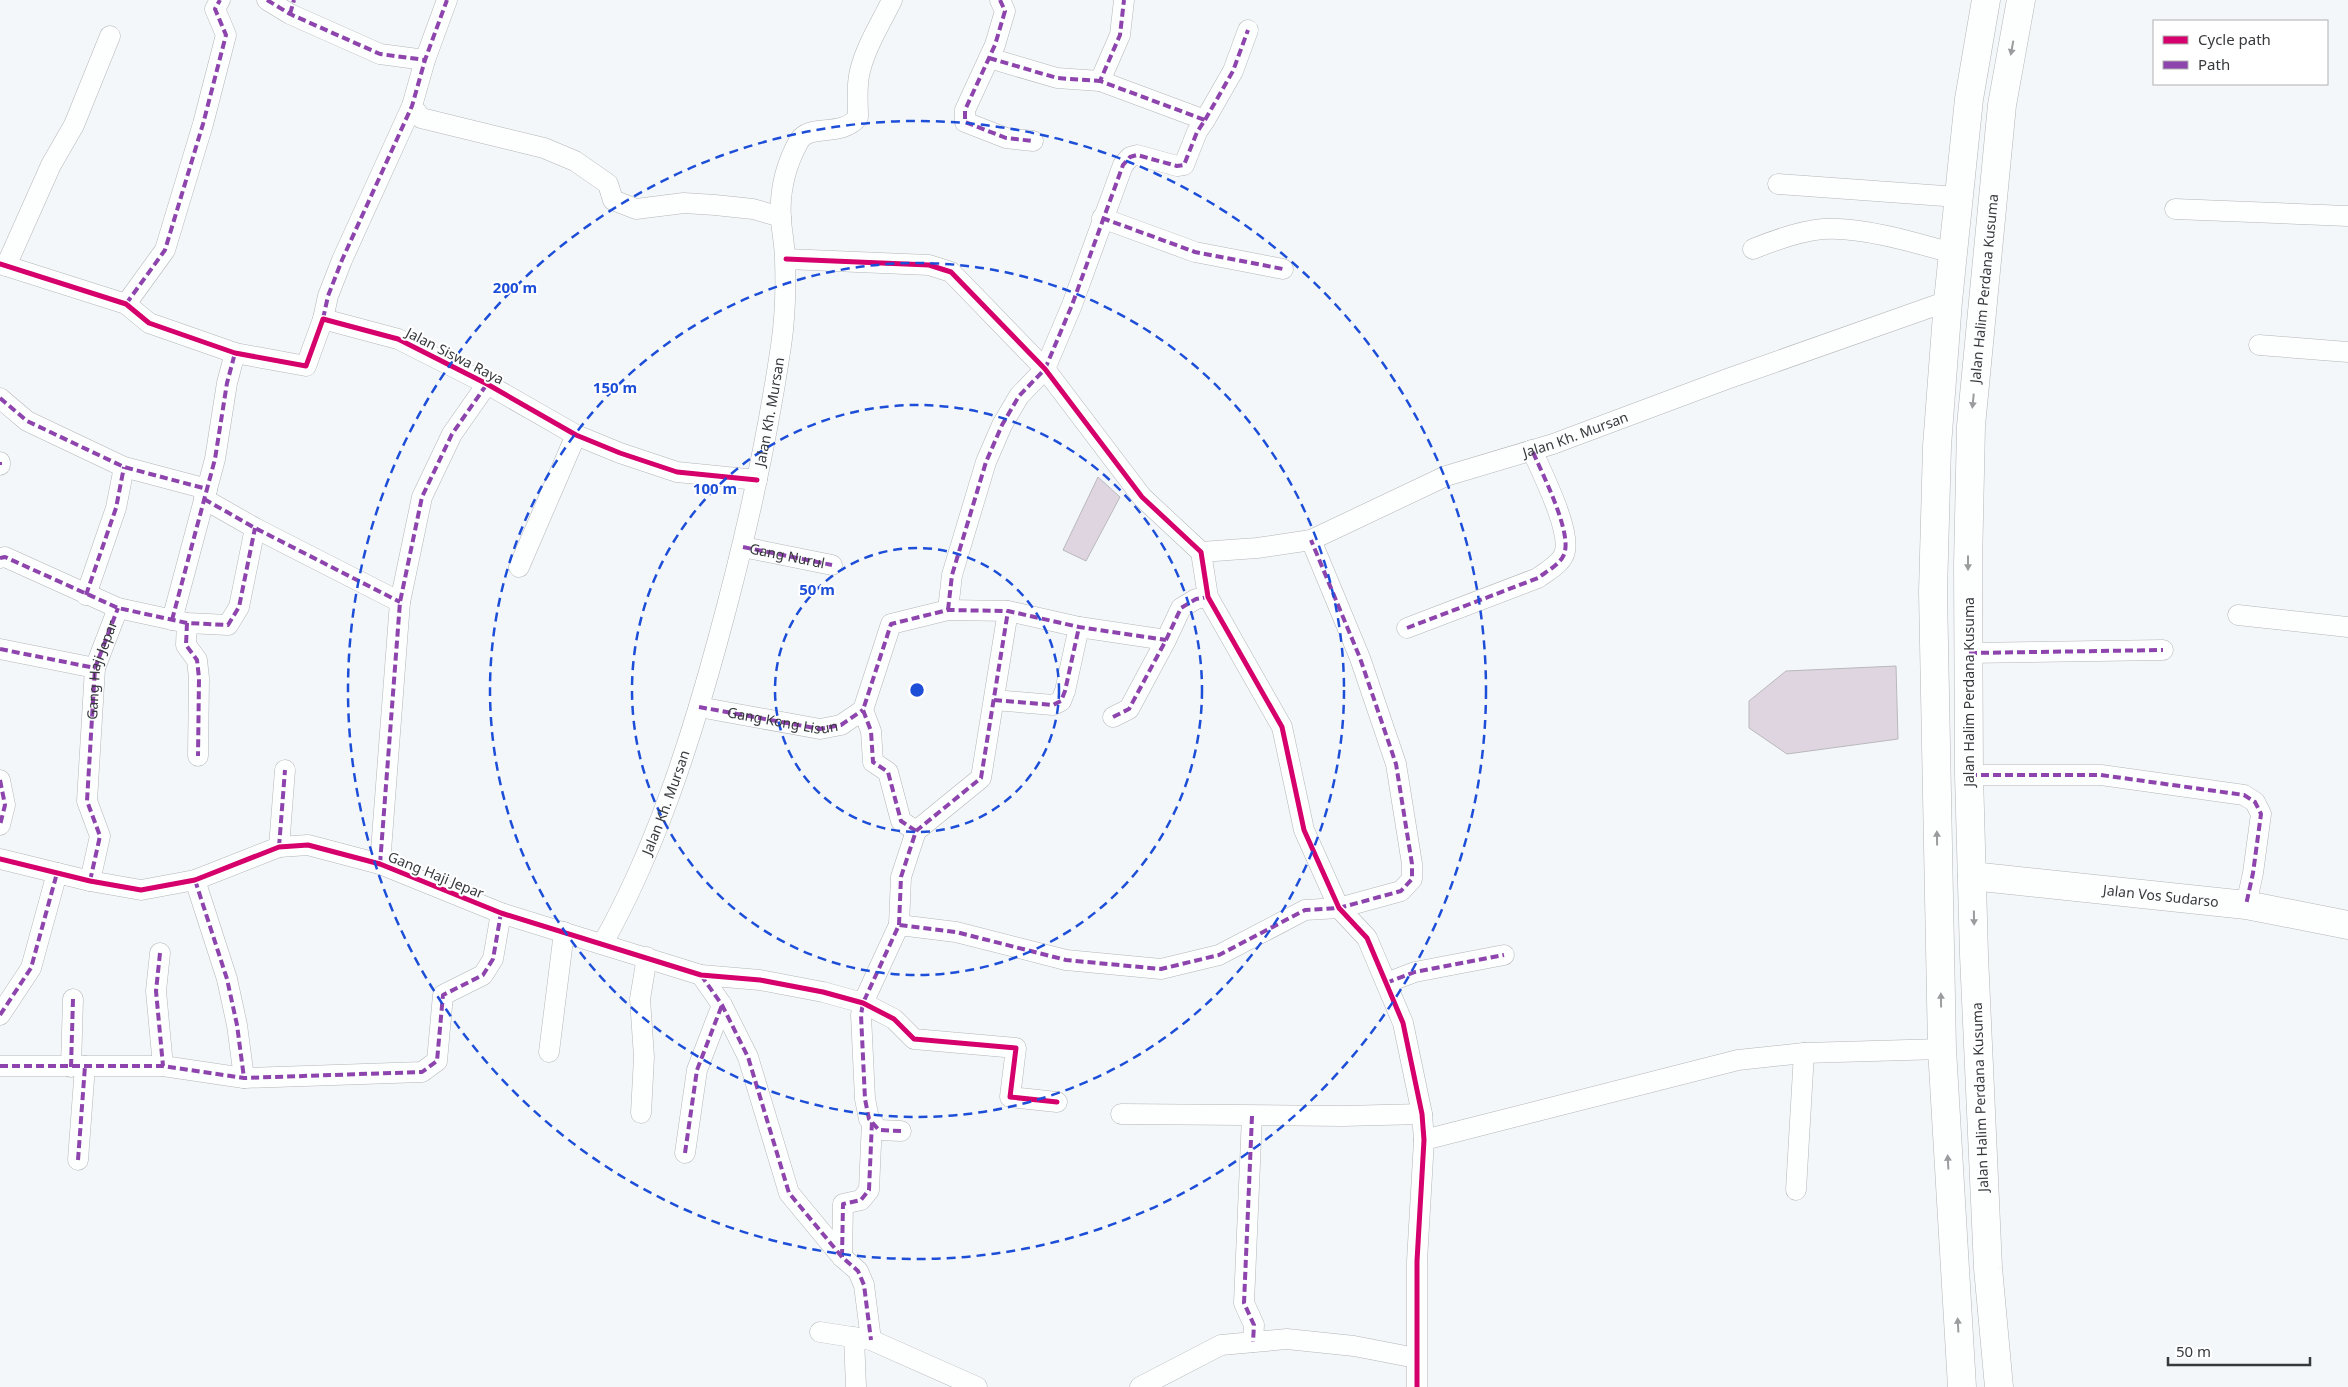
<svg xmlns="http://www.w3.org/2000/svg" width="2348" height="1387" font-family="'Noto Sans',sans-serif">
	<style>
		.building { fill: #ded5e0; stroke: #b9b9bc }
		.lines { fill: none; stroke-linecap: round; stroke-linejoin: round }
		.street-casing { stroke: #b3b6b7; stroke-width: 21 }
		.secondary-casing { stroke: #b3b6b7; stroke-width: 29 }
		.street { stroke: #fdfefe; stroke-width: 20 }
		.secondary { stroke: #fdfefe; stroke-width: 28 }
		.quiet { stroke: #8e44ad; stroke-width: 4; stroke-dasharray: 8 4; stroke-linecap: butt }
		.cycleway-casing { stroke: #fff; stroke-width: 8 }
		.cycleway { stroke: #d6006c; stroke-width: 5 }
		.oneway { fill: #9a9c9d }
		.ring { fill: none; stroke: #1d4ed8; stroke-width: 2.5; stroke-dasharray: 9 6 }
		.labels { text-anchor: middle; stroke-width: 4; stroke-linejoin: round; paint-order: stroke }
		.street-label { font-size: 14px; fill: #37393c; stroke: #fff }
		.centre { fill: #1d4ed8; stroke: #fff; stroke-width: 2.5 }
		.ring-label { font-size: 15px; text-anchor: middle; font-weight: bold; fill: #1d4ed8; stroke: #fff; stroke-width: 4; stroke-linejoin: round; paint-order: stroke }
	</style>
	<rect width="100%" height="100%" fill="#f4f7fa"/>
	<path class="building" d="M1098,477L1120,497L1086,561L1063,550Z
		M1896,666L1898,739L1787,754L1749,728V701L1786,671Z"/>
	<g class="lines">
		<g class="street-casing">
			<g id="street">
				<path d="M267,0L290,14L380,54L425,60"/>
				<path d="M1000,0L1005,11L995,45L965,110V122L1006,138L1033,141"/>
				<path d="M989,58L1057,78L1100,81"/>
				<path d="M412,106L421,118L544,148L575,161L608,184L613,200L636,209L684,203L715,205L753,209L781,217"/>
				<path d="M1205,120L1233,71L1248,30"/>
				<path d="M1778,184L1958,197"/>
				<path d="M2175,209L2348,216"/>
				<path d="M1102,218L1195,252L1283,269"/>
				<path d="M1753,249C1775,240 1799,231 1823,229C1860,226 1917,243 1952,253"/>
				<path d="M786,259L929,265L951,272L1045,369L1142,497L1201,552L1208,597L1282,727L1304,830L1339,908L1367,938L1403,1023L1422,1114L1424,1140L1417,1261V1387"/>
				<path d="M0,264L126,304L149,323L235,353L306,366L323,319L398,339L487,384L576,435L620,453L677,472L757,480"/>
				<path d="M6,266L51,165L74,125L110,36"/>
				<path d="M126,304L165,250L203,124L226,35L215,9L220,0"/>
				<path d="M323,319L328,296L342,260L412,106L425,60L447,0"/>
				<path d="M2259,345L2348,352"/>
				<path d="M0,398L27,421L124,467L207,489"/>
				<path d="M0,462V465"/>
				<path d="M204,499L255,528L400,602"/>
				<path d="M743,547L832,565"/>
				<path id="s1" d="M1201,552L1257,548L1311,540L1446,476L1553,444L1727,379L1948,301"/>
				<path d="M0,558L5,557L118,608L187,623L228,625L239,607L255,528"/>
				<path d="M519,567L576,435"/>
				<path d="M86,595L116,508L124,467"/>
				<path d="M948,610L952,575L986,462L1002,425L1019,396L1045,369L1072,305L1123,165L1130,157L1137,155L1177,166L1184,165L1197,132L1205,120L1100,81L1120,35L1124,0"/>
				<path d="M2238,615L2348,627"/>
				<path d="M172,620L215,459L227,383L235,353"/>
				<path d="M187,623L186,645L197,660L199,678L198,756"/>
				<path d="M1407,628L1538,578C1547,571 1563,563 1565,551C1570,528 1542,473 1532,450"/>
				<path d="M0,649L95,668"/>
				<path d="M1969,653L2163,650"/>
				<path d="M994,700L1053,705L1061,701L1065,691L1079,627"/>
				<path id="s2" d="M699,707L820,729L841,725L863,710"/>
				<path d="M1113,717L1129,709L1166,640L1181,608L1196,599L1208,597"/>
				<path d="M1969,775H2101L2244,795L2255,802L2261,814L2253,873L2246,905"/>
				<path d="M0,780L5,805L0,825"/>
				<path d="M916,831L901,821L888,772L873,762L871,731L863,710L891,624L948,610L1008,611L1079,627L1166,640"/>
				<path d="M279,847L285,770"/>
				<path d="M0,859L90,881L141,890L195,880L279,847L308,845L380,864L501,913L701,975L760,980L823,992L863,1003L894,1019L914,1039L1016,1048L1010,1097L1057,1102"/>
				<path d="M380,864L400,602L422,497L452,434L487,384"/>
				<path d="M195,880L227,979L237,1025L244,1078"/>
				<path d="M90,881L100,836L87,801L95,668L118,608"/>
				<path d="M899,925L901,877L916,831L981,778L1008,611"/>
				<path id="s3" d="M603,943C655,850 689,746 717,643C744,545 766,447 781,346C785,319 786,288 785,260C785,247 782,233 781,220C779,191 785,166 799,141C809,123 842,138 858,117C858,102 856,86 860,71C866,46 881,23 892,0"/>
				<path d="M160,953L156,991L163,1066"/>
				<path d="M701,975L722,1005L748,1057L789,1193L842,1257L858,1271L864,1285L871,1340"/>
				<path d="M1386,983L1415,972L1504,955"/>
				<path d="M0,1015L31,968L57,873"/>
				<path d="M549,1052L564,932"/>
				<path d="M0,1066H163L244,1078L422,1072L437,1061L443,995L483,975L493,959L501,913"/>
				<path d="M71,1067L73,999"/>
				<path d="M641,1113L644,1057L640,999L647,957"/>
				<path d="M1121,1114L1343,1116L1422,1114"/>
				<path d="M1252,1116L1244,1303L1254,1325L1253,1342"/>
				<path d="M901,1131L879,1130L869,1119L865,1099L861,1015L863,1003L899,925L956,932L1066,960L1161,969L1219,955L1305,910L1339,908L1401,891L1412,879V864L1396,764L1360,658L1311,540"/>
				<path d="M1424,1140L1738,1060L1804,1053L1942,1049"/>
				<path d="M685,1153L697,1070L722,1005"/>
				<path d="M78,1160L85,1066"/>
				<path d="M1796,1190L1804,1053"/>
				<path d="M842,1257L843,1204L861,1200L869,1190L872,1121"/>
				<path d="M820,1332L871,1340L977,1387"/>
				<path d="M854,1337L856,1387"/>
				<path d="M1140,1387L1221,1345L1287,1339L1354,1346L1416,1358"/>
			</g>
		</g>
		<g class="secondary-casing">
			<g id="secondary">
				<path id="s4" d="M1972,876L2246,905L2348,925"/>
				<path d="M1962,1387L1942,1049L1933,592L1937,446L1948,301L1969,99L1986,0"/>
				<path id="s5" d="M1999,1387L1988,1268L1974,955L1969,775L1968,565L1971,426L2002,105L2021,0"/>
			</g>
		</g>
		<use href="#street" class="street"/>
		<use href="#secondary" class="secondary"/>
		<g class="quiet">
			<path d="M267,0L290,14L380,54L425,60"/>
			<path d="M1000,0L1005,11L995,45L965,110V122L1006,138L1033,141"/>
			<path d="M290,14L294,0"/>
			<path d="M989,58L1057,78L1100,81"/>
			<path d="M1205,120L1233,71L1248,30"/>
			<path d="M1102,218L1195,252L1283,269"/>
			<path d="M126,304L165,250L203,124L226,35L215,9L220,0"/>
			<path d="M323,319L328,296L342,260L412,106L425,60L447,0"/>
			<path d="M0,398L27,421L124,467L207,489"/>
			<path d="M0,462V465"/>
			<path d="M204,499L255,528L400,602"/>
			<path id="s6" d="M743,547L832,565"/>
			<path d="M0,558L5,557L118,608L187,623L228,625L239,607L255,528"/>
			<path d="M86,595L116,508L124,467"/>
			<path d="M948,610L952,575L986,462L1002,425L1019,396L1045,369L1072,305L1123,165L1130,157L1137,155L1177,166L1184,165L1197,132L1205,120L1100,81L1120,35L1124,0"/>
			<path d="M172,620L215,459L227,383L235,353"/>
			<path d="M187,623L186,645L197,660L199,678L198,756"/>
			<path d="M1407,628L1538,578C1547,571 1563,563 1565,551C1570,528 1542,473 1532,450"/>
			<path d="M0,649L95,668"/>
			<path d="M1969,653L2163,650"/>
			<path d="M994,700L1053,705L1061,701L1065,691L1079,627"/>
			<path d="M699,707L820,729L841,725L863,710"/>
			<path d="M1113,717L1129,709L1166,640L1181,608L1196,599L1208,597"/>
			<path d="M1969,775H2101L2244,795L2255,802L2261,814L2253,873L2246,905"/>
			<path d="M0,780L5,805L0,825"/>
			<path d="M916,831L901,821L888,772L873,762L871,731L863,710L891,624L948,610L1008,611L1079,627L1166,640"/>
			<path d="M279,847L285,770"/>
			<path d="M380,864L400,602L422,497L452,434L487,384"/>
			<path d="M195,880L227,979L237,1025L244,1078"/>
			<path id="s7" d="M90,881L100,836L87,801L95,668L118,608"/>
			<path d="M899,925L901,877L916,831L981,778L1008,611"/>
			<path d="M160,953L156,991L163,1066"/>
			<path d="M701,975L722,1005L748,1057L789,1193L842,1257L858,1271L864,1285L871,1340"/>
			<path d="M1386,983L1415,972L1504,955"/>
			<path d="M0,1015L31,968L57,873"/>
			<path d="M0,1066H163L244,1078L422,1072L437,1061L443,995L483,975L493,959L501,913"/>
			<path d="M71,1067L73,999"/>
			<path d="M1252,1116L1244,1303L1254,1325L1253,1342"/>
			<path d="M901,1131L879,1130L869,1119L865,1099L861,1015L863,1003L899,925L956,932L1066,960L1161,969L1219,955L1305,910L1339,908L1401,891L1412,879V864L1396,764L1360,658L1311,540"/>
			<path d="M685,1153L697,1070L722,1005"/>
			<path d="M78,1160L85,1066"/>
			<path d="M842,1257L843,1204L861,1200L869,1190L872,1121"/>
		</g>
		<g class="cycleway-casing">
			<path id="cycleway" d="M786,259L929,265L951,272L1045,369L1142,497L1201,552L1208,597L1282,727L1304,830L1339,908L1367,938L1403,1023L1422,1114L1424,1140L1417,1261V1387
				M0,264L126,304L149,323L235,353L306,366L323,319L398,339L487,384L576,435L620,453L677,472L757,480
				M0,859L90,881L141,890L195,880L279,847L308,845L380,864L501,913L701,975L760,980L823,992L863,1003L894,1019L914,1039L1016,1048L1010,1097L1057,1102"/>
		</g>
		<use href="#cycleway" class="cycleway"/>
	</g>
	<defs><path id="oneway-solid" d="M-6-.8H1V-3.2L6.5 0L1 3.2V.8H-6Z" transform="scale(1.25)"/></defs>
	<g class="oneway">
		<use href="#oneway-solid" transform="translate(2012 48) rotate(100)"/>
		<use href="#oneway-solid" transform="translate(1973 401) rotate(96)"/>
		<use href="#oneway-solid" transform="translate(1968 563) rotate(90)"/>
		<use href="#oneway-solid" transform="translate(1937 838) rotate(-91)"/>
		<use href="#oneway-solid" transform="translate(1974 918) rotate(89)"/>
		<use href="#oneway-solid" transform="translate(1941 1000) rotate(-91)"/>
		<use href="#oneway-solid" transform="translate(1948 1162) rotate(-93)"/>
		<use href="#oneway-solid" transform="translate(1958 1325) rotate(-93)"/>
	</g>
	<g class="ring">
		<circle cx="917" cy="690" r="142"/>
		<circle cx="917" cy="690" r="285"/>
		<circle cx="917" cy="690" r="427"/>
		<circle cx="917" cy="690" r="569"/>
	</g>
	<g class="labels">
		<g class="street-label">
			<text dy="5" stroke="none"><textPath href="#s5" startOffset="1100">Jalan Halim Perdana Kusuma</textPath></text>
			<text transform="translate(455 356) rotate(27)" y="5">Jalan Siswa Raya</text>
			<text dy="5" stroke="none"><textPath href="#s3" startOffset="559">Jalan Kh. Mursan</textPath></text>
			<text dy="5" stroke="none"><textPath href="#s1" startOffset="396">Jalan Kh. Mursan</textPath></text>
			<text dy="5" stroke="none"><textPath href="#s6" startOffset="45">Gang Nurul</textPath></text>
			<text dy="5" stroke="none"><textPath href="#s7" startOffset="216">Gang Haji Jepar</textPath></text>
			<text transform="translate(1969 692) rotate(-90)" y="5">Jalan Halim Perdana Kusuma</text>
			<text dy="5" stroke="none"><textPath href="#s2" startOffset="85">Gang Kong Lisun</textPath></text>
			<text dy="5" stroke="none"><textPath href="#s3" startOffset="154">Jalan Kh. Mursan</textPath></text>
			<text transform="translate(436 875) rotate(22)" y="5">Gang Haji Jepar</text>
			<text dy="5" stroke="none"><textPath href="#s4" startOffset="190">Jalan Vos Sudarso</textPath></text>
			<text transform="translate(1980 1097) rotate(-92)" y="5">Jalan Halim Perdana Kusuma</text>
		</g>
	</g>
	<circle cx="917" cy="690" r="8" class="centre"/>
	<g class="ring-label">
		<text x="515" y="293">200 m</text>
		<text x="615" y="393">150 m</text>
		<text x="715" y="494">100 m</text>
		<text x="817" y="595">50 m</text>
	</g>
	<rect x="2153" y="20" width="175" height="65" fill="#ffffff" stroke="#afb0b1"/>
	<rect x="2163" y="36" width="25" height="8" fill="#d6006c" stroke="#afb0b1"/>
	<text x="2198" y="45" font-size="15" fill="#37393c">Cycle path</text>
	<rect x="2163" y="61" width="25" height="8" fill="#8e44ad" stroke="#afb0b1"/>
	<text x="2198" y="70" font-size="15" fill="#37393c">Path</text>
	<path d="M2168 1357v8h142v-8" fill="none" stroke="#37393c" stroke-width="2.5"/>
	<text x="2176" y="1357" font-size="15" fill="#37393c" stroke="#ffffff" stroke-width="4" paint-order="stroke">50 m</text>
</svg>
